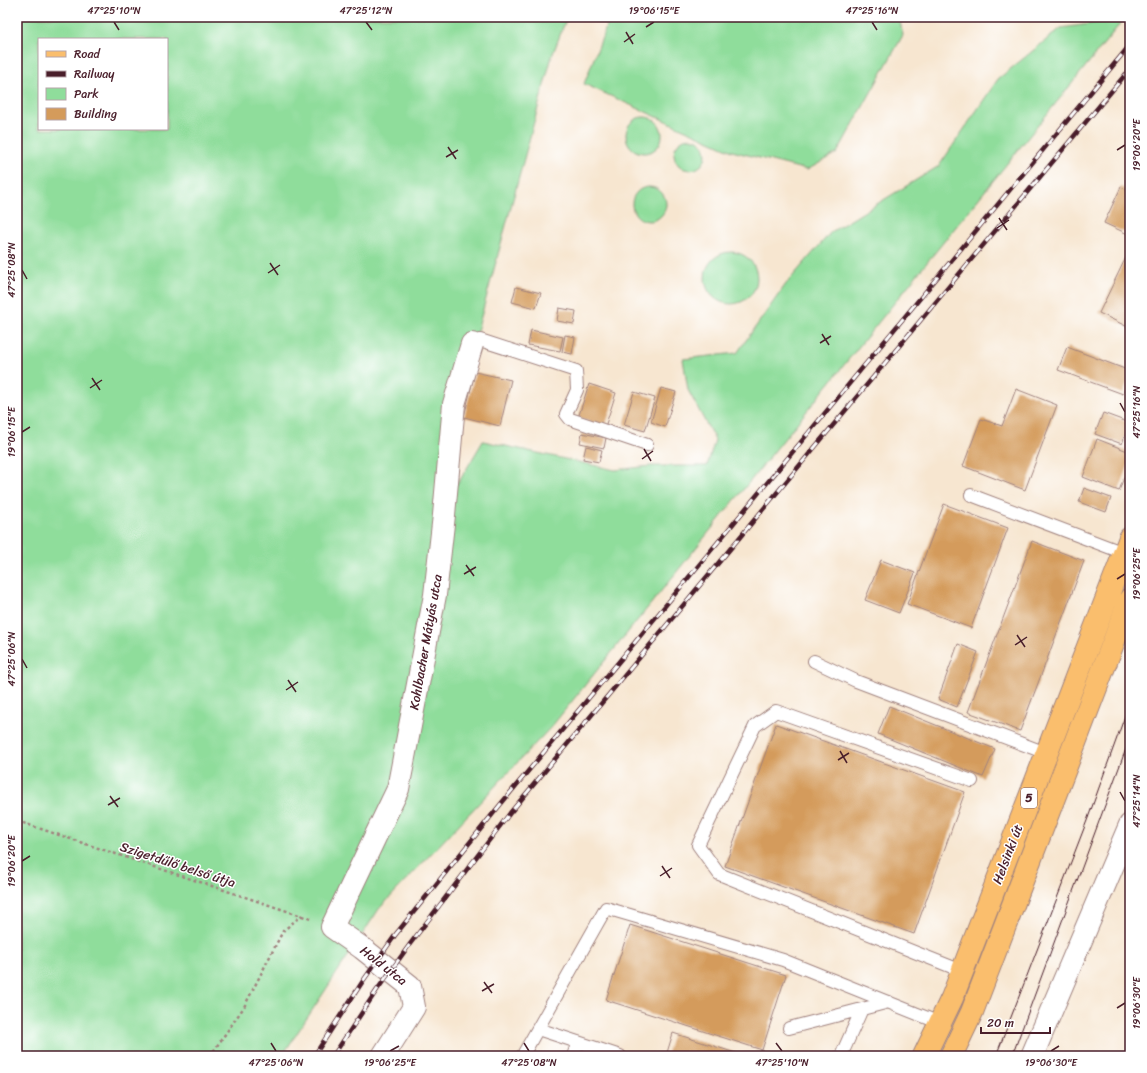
<svg xmlns="http://www.w3.org/2000/svg" width="1147" height="1073" font-family="Sriracha,sans-serif">
	<style>
		.green { fill: #8fdd9b; stroke: #6c7e63; fill-rule: evenodd }
		.building { fill: #d49b5b }
		.lines { fill: none; stroke-linecap: round; stroke-linejoin: round }
		.service-casing { stroke: #a0827e; stroke-width: 14 }
		.minor-casing { stroke: #a0827e; stroke-width: 24 }
		.primary-casing { stroke: #a0827e; stroke-width: 24 }
		.path { stroke: #a0827e; stroke-width: 2.5; stroke-dasharray: 3 3; stroke-linecap: butt }
		.service { stroke: #fff; stroke-width: 12 }
		.minor { stroke: #fff; stroke-width: 22 }
		.primary { stroke: #fabe6d; stroke-width: 22 }
		.tram { stroke: #4a1f2b; stroke-width: 1 }
		.rail-casing { stroke: #4a1f2b; stroke-width: 4.5 }
		.rail { stroke: #fff; stroke-width: 3; stroke-dasharray: 9; stroke-linecap: butt }
		.ticks { fill: none; stroke: #4a1f2b; stroke-width: 1.5 }
		.labels { text-anchor: middle; stroke-width: 3; stroke-linejoin: round; paint-order: stroke }
		.shield { fill: #fff; stroke: #80626b; stroke-width: 1 }
		.shield-label { font-size: 12px; font-weight: bold; fill: #4a1f2b }
		.street-label { font-size: 13px; fill: #4a1f2b; stroke: #fff }
		.neatline { fill: none; stroke: #4a1f2b; stroke-width: 1.5 }
		.ticks-label { font-size: 10px; text-anchor: middle; fill: #4a1f2b }
	</style>
	<rect width="100%" height="100%" fill="#fff"/>
	<filter id="ink" filterUnits="userSpaceOnUse"><feTurbulence type="fractalNoise" baseFrequency=".025" numOctaves="2"/><feDisplacementMap in="SourceGraphic" scale="8" xChannelSelector="R" yChannelSelector="G"/><feConvolveMatrix kernelMatrix="1 2 1 2 8 2 1 2 1" color-interpolation-filters="sRGB"/></filter>
	<filter id="wash" filterUnits="userSpaceOnUse"><feTurbulence type="fractalNoise" baseFrequency=".012" numOctaves="4" result="noise"/><feDisplacementMap in="SourceGraphic" scale="16" xChannelSelector="R" yChannelSelector="G"/><feGaussianBlur stdDeviation="0.9" result="paint"/><feColorMatrix in="noise" values="0 0 0 0 0 0 0 0 0 0 0 0 0 0 0 0 0 1.4 0 .05"/><feComposite in="paint" operator="in"/></filter>
	<g filter="url(#wash)">
		<rect width="100%" height="100%" fill="#f7e6d0"/>
		<path class="green" d="M17,17H567L552,56L463,383L457,485L483,441L615,470L651,466H707L715,440L688,390L683,359L737,353L786,284L831,232L939,166L998,79L1061,28L1124,19L552,726L379,909L282,1056H17ZM39,39H167V129H39Z
			M610,17H899L903,35L837,153L807,170L732,151L584,84Z
			M626 135a18 18 0 1 1 36 0a18 18 0 1 1-36 0Z
			M674 154a16 16 0 1 1 32 0a16 16 0 1 1-32 0Z
			M632 204a17 17 0 1 1 34 0a17 17 0 1 1-34 0Z
			M705 278a26 26 0 1 1 52 0a26 26 0 1 1-52 0Z"/>
		<g id="blocks">
			<path class="building" d="M1121,187L1130,191V235L1104,223Z
				M1130,249V328L1099,313Z
				M516,287L541,293L536,308L512,302Z
				M559,308L576,311L574,324L557,321Z
				M531,330L563,337L560,351L528,345Z
				M565,335L575,337L572,354L562,352Z
				M1067,347L1130,371V376L1123,394L1058,370Z
				M475,372L511,380L500,426L464,417Z
				M589,384L616,393L605,427L578,418Z
				M661,388L676,392L665,427L651,422Z
				M1016,389L1057,405L1025,490L963,466L981,419L1002,426Z
				M634,392L655,398L645,431L624,425Z
				M1103,413L1130,423L1122,444L1095,434Z
				M582,433L606,438L604,448L580,443Z
				M1097,439L1130,452V461L1119,491L1083,477Z
				M586,446L602,450L599,462L583,459Z
				M1084,488L1111,498L1106,512L1079,502Z
				M944,504L1008,528L971,628L907,604Z
				M1032,541L1084,561L1020,731L968,712Z
				M881,560L915,573L899,613L865,600Z
				M958,644L978,652L957,707L938,699Z
				M889,706L995,749L983,777L878,734Z
				M776,724L965,792L914,934L725,866Z
				M630,925L786,975L762,1050L606,1000Z
				M673,1033L745,1056H666Z"/>
		</g>
	</g>
	<g filter="url(#ink)">
		<use href="#blocks" fill-opacity="0" stroke="#a0827e" stroke-width="1"/>
		<g class="lines">
			<g class="service-casing">
				<path id="service" d="M472,344L480,340L576,371L577,390L566,414L570,419L647,445
					M971,495L1124,553
					M814,661L856,681L1046,753
					M962,971L719,874L698,845L755,726L776,711L972,781
					M789,1028L889,1002
					M538,1029L620,1056
					M524,1053L606,908L783,960L940,1023
					M573,1056L578,1042
					M841,1056L862,1009"/>
			</g>
			<g class="minor-casing">
				<path id="minor" d="M383,1056L414,1007L410,986L362,948L332,927L398,789L435,595L444,515L454,404L472,344
					M1032,1056L1130,825"/>
			</g>
			<g class="primary-casing">
				<path id="primary" d="M924,1056L952,998L1130,538
					M951,1056L972,1012L1130,599"/>
			</g>
			<path class="path" d="M17,821L311,919
				M210,1056L244,1007L283,931L302,915"/>
			<use href="#service" class="service"/>
			<use href="#minor" class="minor"/>
			<use href="#primary" class="primary"/>
			<path class="tram" d="M996,1056L1088,818L1130,702
				M1012,1056L1130,738"/>
			<g class="rail-casing">
				<path id="rail" d="M314,1056L363,981L396,934L500,805L1130,45
					M333,1056L377,990L410,944L510,813L1130,69"/>
			</g>
			<use href="#rail" class="rail"/>
		</g>
	</g>
	<path class="ticks" d="M114,22L119,30M366,22L372,30M872,22L877,30M646,27L654,22M626,32L633,44M624,42L635,34M448,147L456,159M1117,150L1125,145M446,157L458,150M999,218L1007,230M997,228L1009,220M270,263L278,275M22,270L27,279M268,273L280,265M822,334L829,345M820,343L831,336M92,378L100,390M90,388L102,380M1120,403L1125,412M22,432L30,427M644,449L651,461M642,459L653,451M466,565L474,576M464,574L476,567M1117,579L1125,574M1017,635L1025,647M1015,645L1027,637M22,659L27,668M288,680L296,692M286,690L298,682M840,751L847,763M838,760L849,753M1120,792L1125,801M110,796L118,807M108,805L120,798M22,861L30,856M662,866L670,878M660,876L672,868M484,982L492,993M482,991L494,984M1117,1008L1125,1003M271,1043L276,1051M524,1043L529,1051M776,1043L782,1051M390,1051L399,1046M1051,1051L1059,1046"/>
	<g class="labels">
		<rect class="shield" x="1021" y="788" width="16" height="20" rx="3"/>
		<g class="shield-label">
			<text x="1029" y="802">5</text>
		</g>
		<g class="street-label">
			<text transform="translate(425 642) rotate(-80)" y="5">Kohlbacher Mátyás utca</text>
			<text transform="translate(1007 854) rotate(-69)" y="5">Helsinki út</text>
			<text transform="translate(178 864) rotate(18)" y="5">Szigetdűlő belső útja</text>
			<text transform="translate(384 965) rotate(38)" y="5">Hold utca</text>
		</g>
	</g>
	<rect width="1147" height="1073" fill="none" stroke="#fff" stroke-width="44"/>
	<rect x="38" y="38" width="130" height="92" fill="#ffffff" stroke="#b7a5aa"/>
	<rect x="46" y="51" width="20" height="6" fill="#fabe6d" stroke="#b7a5aa"/>
	<text x="74" y="58" font-size="12" fill="#4a1f2b">Road</text>
	<rect x="46" y="71" width="20" height="6" fill="#4a1f2b" stroke="#b7a5aa"/>
	<text x="74" y="78" font-size="12" fill="#4a1f2b">Railway</text>
	<rect x="46" y="88" width="20" height="12" fill="#8fdd9b" stroke="#b7a5aa"/>
	<text x="74" y="98" font-size="12" fill="#4a1f2b">Park</text>
	<rect x="46" y="108" width="20" height="12" fill="#d49b5b" stroke="#b7a5aa"/>
	<text x="74" y="118" font-size="12" fill="#4a1f2b">Building</text>
	<path d="M981 1027v6h69v-6" fill="none" stroke="#4a1f2b" stroke-width="2"/>
	<text x="987" y="1027" font-size="12" fill="#4a1f2b" stroke="#ffffff" stroke-width="3" paint-order="stroke">20 m</text>
	<rect x="22" y="22" width="1103" height="1029" class="neatline"/>
	<g class="ticks-label">
		<text x="114" y="14">47°25'10"N</text>
		<text x="366" y="14">47°25'12"N</text>
		<text x="654" y="14">19°06'15"E</text>
		<text x="872" y="14">47°25'16"N</text>
		<text transform="translate(1136 145) rotate(-90)" y="4">19°06'20"E</text>
		<text transform="translate(11 270) rotate(-90)" y="4">47°25'08"N</text>
		<text transform="translate(1136 412) rotate(-90)" y="4">47°25'16"N</text>
		<text transform="translate(11 432) rotate(-90)" y="4">19°06'15"E</text>
		<text transform="translate(1136 574) rotate(-90)" y="4">19°06'25"E</text>
		<text transform="translate(11 659) rotate(-90)" y="4">47°25'06"N</text>
		<text transform="translate(1136 801) rotate(-90)" y="4">47°25'14"N</text>
		<text transform="translate(11 861) rotate(-90)" y="4">19°06'20"E</text>
		<text transform="translate(1136 1003) rotate(-90)" y="4">19°06'30"E</text>
		<text x="276" y="1066">47°25'06"N</text>
		<text x="390" y="1066">19°06'25"E</text>
		<text x="529" y="1066">47°25'08"N</text>
		<text x="782" y="1066">47°25'10"N</text>
		<text x="1051" y="1066">19°06'30"E</text>
	</g>
</svg>
